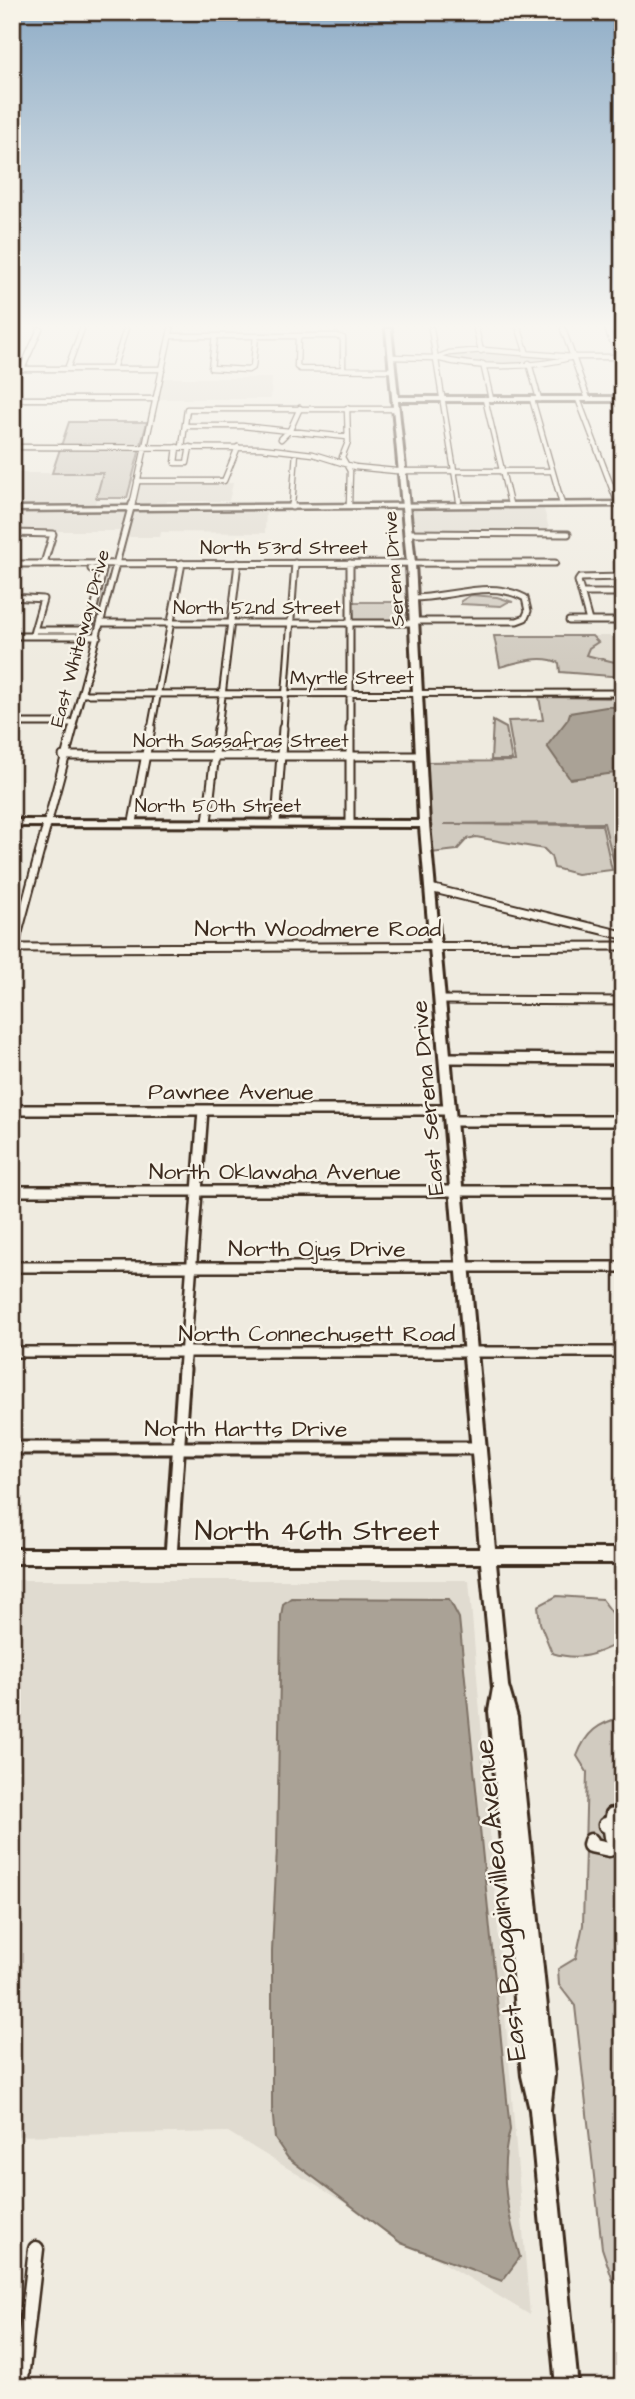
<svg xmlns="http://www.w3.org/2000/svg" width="635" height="2399" font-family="'Architects Daughter',sans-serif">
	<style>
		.built { fill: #e0dbd0 }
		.green { fill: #d1cbc0; stroke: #867a6f; stroke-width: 2 }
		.water { fill: #aaa296; stroke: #7e7266; stroke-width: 2 }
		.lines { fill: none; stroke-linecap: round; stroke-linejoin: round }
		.street-far5-casing { stroke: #3b2a1e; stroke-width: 7 }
		.street-far4-casing { stroke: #3b2a1e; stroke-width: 9 }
		.street-far3-casing { stroke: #3b2a1e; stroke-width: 11 }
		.street-far2-casing { stroke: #3b2a1e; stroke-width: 14 }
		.street-far1-casing { stroke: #3b2a1e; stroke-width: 17 }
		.street-casing { stroke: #3b2a1e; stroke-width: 19 }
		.secondary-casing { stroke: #3b2a1e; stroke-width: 6 }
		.primary-casing { stroke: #3b2a1e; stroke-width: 5 }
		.street-far5 { stroke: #f7f3e8; stroke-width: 4.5 }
		.street-far4 { stroke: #f7f3e8; stroke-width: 5 }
		.street-far3 { stroke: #f7f3e8; stroke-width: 7 }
		.street-far2 { stroke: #f7f3e8; stroke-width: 9 }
		.street-far1 { stroke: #f7f3e8; stroke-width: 11 }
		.street { stroke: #f7f3e8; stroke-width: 14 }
		.secondary { fill: #f7f3e8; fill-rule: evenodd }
		.primary { fill: #f7f3e8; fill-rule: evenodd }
		.labels { text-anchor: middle; stroke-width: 5; stroke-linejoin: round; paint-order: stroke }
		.far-street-label { font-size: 19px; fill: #3b2a1e; stroke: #f7f3e8 }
		.street-label { font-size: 23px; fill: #3b2a1e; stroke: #f7f3e8 }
		.near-street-label { font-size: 28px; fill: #3b2a1e; stroke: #f7f3e8 }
	</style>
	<rect width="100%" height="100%" fill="#efebe0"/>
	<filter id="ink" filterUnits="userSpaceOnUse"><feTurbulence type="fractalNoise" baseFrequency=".0143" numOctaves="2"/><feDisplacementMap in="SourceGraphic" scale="14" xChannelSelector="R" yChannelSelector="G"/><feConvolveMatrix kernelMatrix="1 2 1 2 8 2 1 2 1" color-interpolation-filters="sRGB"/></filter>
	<g filter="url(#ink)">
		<path class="built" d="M164,378H272L271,399H159Z
			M12,473H103L93,512H135L140,484L233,483L229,501H167L165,511L266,509L265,533L161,532L160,537H127L128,531H12Z
			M407,505H543L550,533L410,532Z
			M592,636H623V664L588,657L586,655L588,648L597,642Z
			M12,1580H469L530,2315L228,2132L12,2136Z"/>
		<path class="green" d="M481,351L526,352L567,359C532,362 472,371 440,356Z
			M69,422H147L127,498H96L103,473H52Z
			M471,595L497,597L513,602H508L501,606L461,604V601Z
			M353,602H407L408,621H354Z
			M494,636H592L598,642L589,648L586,655L623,664V677L560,672L559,663C543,654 517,662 500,667Z
			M539,697L623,698V899L604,823L444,824L602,825L612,870L577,874L554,868L551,856L544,849L476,837L467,839L457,850L431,853L424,762L515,761L508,721L543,720Z
			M493,721L506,728L512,760H491Z
			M557,1596L602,1599C612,1613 623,1624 623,1641C596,1654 582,1662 552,1653L540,1623L538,1606Z
			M623,1717V2284L613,2281L602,2248L575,2006L559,1985L558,1969L576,1958L583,1925L587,1772L577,1756C586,1732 598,1723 623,1717Z"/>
		<path class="water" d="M606,707H623V772L570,779L547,746L568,719L570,713Z
			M291,1598L449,1599L459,1618L510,2130C498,2173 508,2215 520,2257L502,2281L401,2243L288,2158L275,2139L272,2107V1951L277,1848L281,1616L283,1604Z"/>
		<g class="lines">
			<g class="street-far5-casing">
				<path id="street-far5" d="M431,329L459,501
					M476,329L481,351
					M519,329L526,351
					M563,329L588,399
					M607,329L623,368
					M170,336H336L343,338V369
					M215,336L211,368L248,370L253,367L256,336
					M298,336L297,367L300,369L391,370
					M484,350L573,357C531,369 478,369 436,358L449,353Z
					M391,357L436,358
					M573,357H623
					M529,363L539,399
					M483,364L491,399
					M12,369H163
					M22,369L40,329
					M67,369L82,329
					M113,369L126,329
					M12,399H156
					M485,399L510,504
					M532,399L562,504
					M578,399L618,504
					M347,408L348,442L342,457L350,471L349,505
					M185,426H242L347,437
					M281,439L290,430L300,408
					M12,447L261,448L313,454L355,467L396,471H552
					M177,447L175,463H187L190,447
					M182,447L187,409H395
					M137,481H224L238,447
					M132,506L171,329
					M292,506L296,452"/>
			</g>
			<g class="street-far4-casing">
				<path id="street-far4" d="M292,507V504
					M12,533L53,534L44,563
					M407,533L568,534
					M350,563V729
					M12,564L555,563
					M582,593H623
					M12,597L43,599L33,634
					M412,598C450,598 491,579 525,598L528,611L525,618L517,621H413
					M569,621H623
					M589,621L578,581L580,578L623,577
					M102,623H413
					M34,630H80L90,625L103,571L91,569
					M12,636H98
					M81,694L623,693
					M12,723H72
					M72,729L132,504
					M151,729L182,563
					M218,729L238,563
					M283,729L295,563"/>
			</g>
			<g class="street-far3-casing">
				<path id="street-far3" d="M350,728V822
					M63,756H420
					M133,822L151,728
					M207,822L218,728
					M276,822L283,728
					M430,888L623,935
					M14,948L623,946
					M12,955L73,728
					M440,1000L623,1001"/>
			</g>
			<g class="street-far2-casing">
				<path id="street-far2" d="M445,1058L623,1059
					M12,1110H449
					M450,1121H623
					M12,1191H623
					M12,1267H623
					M12,1352H623
					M184,1371L203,1110"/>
			</g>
			<g class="street-far1-casing">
				<path id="street-far1" d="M12,1448H479
					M171,1556L184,1369
					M610,1825L612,1814H623"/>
			</g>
			<g class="street-casing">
				<path id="street" d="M610,1823L612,1837L623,1846
					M606,1825L623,1830
					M591,1841L590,1845L609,1849L619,1845
					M20,2387L36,2249"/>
			</g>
			<g class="secondary-casing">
				<path id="secondary" d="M386,329H391L398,397H623V401H398L415,563L429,824L495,1549H623V1563H496L508,1686L517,1717L554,2075L550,2110L578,2387H556L530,2110L522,2076L489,1711L493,1688L481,1563H12V1549H480L420,827L12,826V820L419,821L407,563Z"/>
			</g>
			<g class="primary-casing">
				<path id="primary" d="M623,502V506L12,511V507Z"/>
			</g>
			<use href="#street-far5" class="street-far5"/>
			<use href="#street-far4" class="street-far4"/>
			<use href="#street-far3" class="street-far3"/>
			<use href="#street-far2" class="street-far2"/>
			<use href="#street-far1" class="street-far1"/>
			<use href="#street" class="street"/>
			<use href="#secondary" class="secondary"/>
			<use href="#primary" class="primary"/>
		</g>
	</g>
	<linearGradient id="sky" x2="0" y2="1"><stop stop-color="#8fadc7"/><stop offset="0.49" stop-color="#f8f6f1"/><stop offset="1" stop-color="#f8f6f1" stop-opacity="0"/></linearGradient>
	<rect width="635" height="665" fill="url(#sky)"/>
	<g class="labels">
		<g class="far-street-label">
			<text x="284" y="554">North 53rd Street</text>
			<text transform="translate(393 569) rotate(-94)" y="7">Serena Drive</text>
			<text x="257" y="614">North 52nd Street</text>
			<text transform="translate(79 638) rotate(-75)" y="7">East Whiteway Drive</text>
			<text x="352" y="684">Myrtle Street</text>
			<text x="241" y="747">North Sassafras Street</text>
			<text x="218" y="812">North 50th Street</text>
		</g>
		<g class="street-label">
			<text x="318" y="936">North Woodmere Road</text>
			<text x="231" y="1099">Pawnee Avenue</text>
			<text transform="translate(427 1098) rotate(-95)" y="8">East Serena Drive</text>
			<text x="275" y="1179">North Oklawaha Avenue</text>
			<text x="317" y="1256">North Ojus Drive</text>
			<text x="317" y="1341">North Connechusett Road</text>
			<text x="246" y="1436">North Hartts Drive</text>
		</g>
		<g class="near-street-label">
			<text x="317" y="1540">North 46th Street</text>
			<text transform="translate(499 1900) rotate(-96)" y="10">East Bougainvillea Avenue</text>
		</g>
	</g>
	<rect width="635" height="2399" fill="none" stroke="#f7f3e8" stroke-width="42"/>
	<rect x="21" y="21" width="593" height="2357" fill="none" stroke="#3b2a1e" stroke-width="2.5" filter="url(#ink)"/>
</svg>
